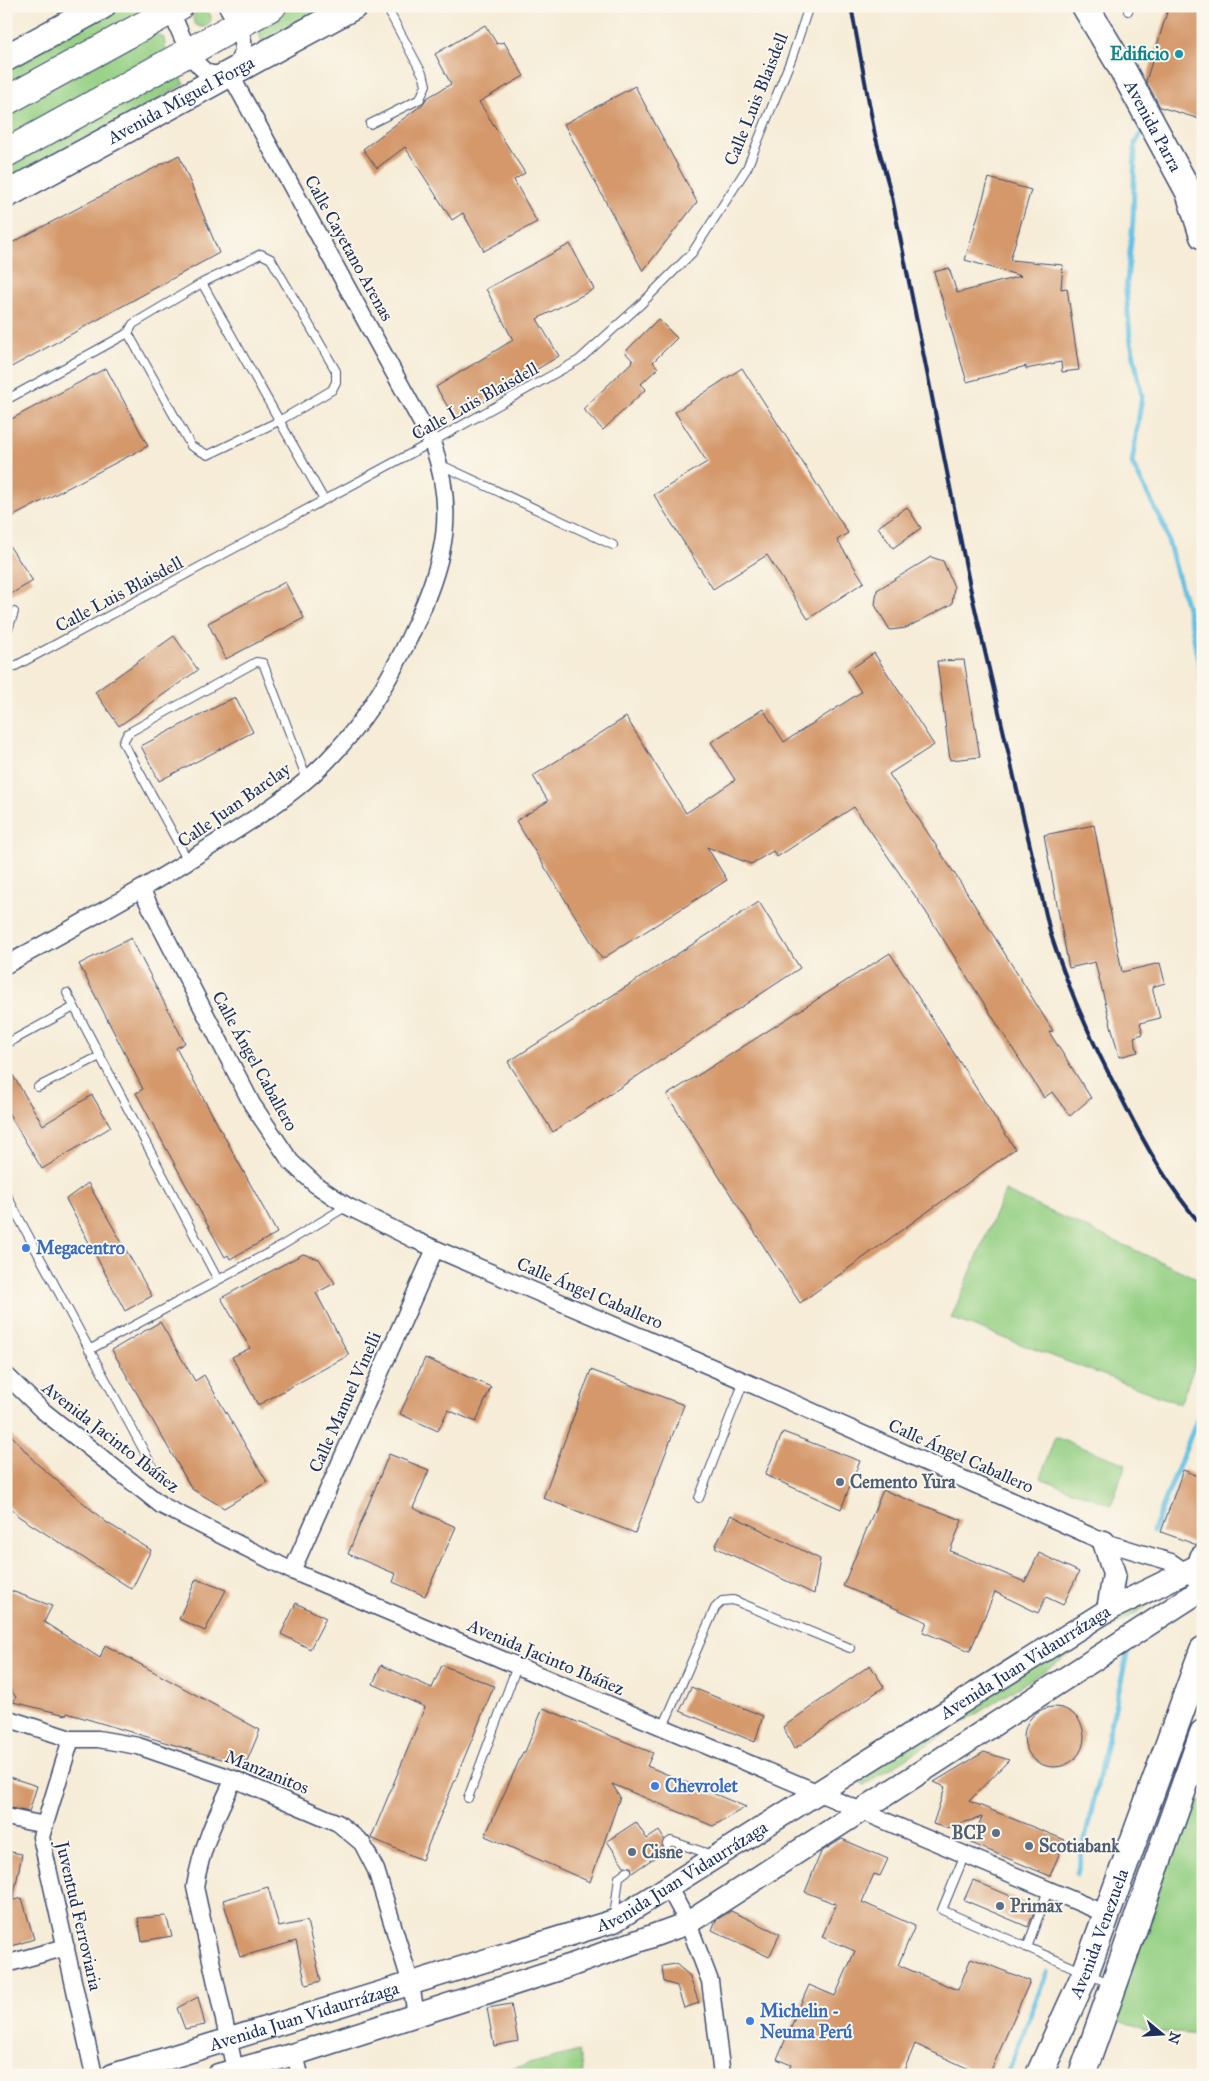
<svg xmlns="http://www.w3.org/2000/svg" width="1209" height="2081" font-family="'IM FELL Great Primer',serif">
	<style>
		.green { fill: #95d084; stroke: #588071 }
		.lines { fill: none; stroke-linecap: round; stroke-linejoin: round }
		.stream { stroke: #65c1e3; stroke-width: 5 }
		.building { fill: #d4986b }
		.service-casing { stroke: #3c4b70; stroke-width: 10 }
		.minor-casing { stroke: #3c4b70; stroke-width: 19 }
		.secondary-casing { stroke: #3c4b70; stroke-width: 25 }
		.primary-casing { stroke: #3c4b70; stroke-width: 29 }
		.trunk-casing { stroke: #3c4b70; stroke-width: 30 }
		.service { stroke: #fff; stroke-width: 8 }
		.minor { stroke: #fff; stroke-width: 16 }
		.secondary { stroke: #fff; stroke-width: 22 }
		.primary { stroke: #fff; stroke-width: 26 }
		.trunk { stroke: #fff; stroke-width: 28 }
		.rail { stroke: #1b2f5e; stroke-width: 4 }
		.culture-dot { fill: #0f9aa8; stroke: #fbf7ec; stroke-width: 2 }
		.shop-dot { fill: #3f7fe0; stroke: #fbf7ec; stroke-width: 2 }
		.service-dot { fill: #5c6f8a; stroke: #fbf7ec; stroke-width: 2 }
		.labels { text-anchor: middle; stroke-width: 4; stroke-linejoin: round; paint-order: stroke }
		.culture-label { font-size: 18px; font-weight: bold; fill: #0d838f; stroke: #fbf7ec; text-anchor: end }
		.street-label { font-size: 18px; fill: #1b2f5e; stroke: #fbf7ec }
		.shop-label { font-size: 18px; font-weight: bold; fill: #366cbe; stroke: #fbf7ec; text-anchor: start }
		.service-label { font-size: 18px; font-weight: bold; fill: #4e5e75; stroke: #fbf7ec; text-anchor: start }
	</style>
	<rect width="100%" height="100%" fill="#fbf7ec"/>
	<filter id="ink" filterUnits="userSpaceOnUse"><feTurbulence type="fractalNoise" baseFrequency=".02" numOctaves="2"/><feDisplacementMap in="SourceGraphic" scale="10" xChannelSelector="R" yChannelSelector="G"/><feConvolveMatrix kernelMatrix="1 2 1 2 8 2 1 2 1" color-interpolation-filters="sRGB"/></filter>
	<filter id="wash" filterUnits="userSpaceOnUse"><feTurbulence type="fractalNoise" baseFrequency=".0096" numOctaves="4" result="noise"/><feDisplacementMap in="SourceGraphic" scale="20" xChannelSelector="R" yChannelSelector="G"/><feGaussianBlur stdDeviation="1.12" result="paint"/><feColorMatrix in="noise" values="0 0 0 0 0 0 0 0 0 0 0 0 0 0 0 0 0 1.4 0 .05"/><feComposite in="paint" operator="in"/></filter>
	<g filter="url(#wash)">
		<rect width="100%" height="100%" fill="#f6ecd7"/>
		<path class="green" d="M118,6H144L142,11L6,85V67Z
			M294,6H334L265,42L261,40L259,30L264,23Z
			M193 18a9 9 0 1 1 18 0a9 9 0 1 1-18 0Z
			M155,33L164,38L166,50L6,140V113Z
			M174,75L181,77L184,84L6,186V165Z
			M1005,1191L1203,1281V1344L1180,1404L951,1318Z
			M1055,1437L1126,1464L1111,1505L1040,1478Z
			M1167,1593L864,1785L855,1778L1102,1623Z
			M1193,1797L1203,1801V2035L1147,2031L1112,2018Z
			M579,2051L583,2075H487Z"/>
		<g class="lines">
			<path class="stream" d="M1145,126L1135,144L1133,221L1126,291L1130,337L1142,396L1132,463L1164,526L1192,626L1203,693
				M1153,1531L1203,1405
				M1077,1874L1128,1650
				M1007,2075L1047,1972"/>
		</g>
		<g id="blocks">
			<path class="building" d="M1169,6H1203V120L1160,107L1146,81Z
				M485,25L497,44L504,42L524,76L479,102L525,173L514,180L537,222L484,251L463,213L452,220L405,147L377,168L363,149L423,104L427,98L451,84L435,54Z
				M635,86L697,202L643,271L564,124Z
				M179,155L219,253L6,370V246Z
				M989,178L1031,190L1010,260L1063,265L1061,289L1067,288L1079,370L1062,372L1061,362L1026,369V366L967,382L934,272L949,268L957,293L1021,276L965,260Z
				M570,244L594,289L537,319L559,356L455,419L436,387L513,340L486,289Z
				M658,319L677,338L653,362L658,368L641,384L646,389L603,430L583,409L633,361L625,352Z
				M106,368L148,446L6,520V422Z
				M742,368L848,533L837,540L864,582L808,619L767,555L713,589L654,495L707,462L675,412Z
				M907,507L921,528L893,548L878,527Z
				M6,541L33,581L6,597Z
				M931,557L943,561L954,587L952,604L906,628L890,630L875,605L877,590Z
				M285,582L304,618L226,659L208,623Z
				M174,636L198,670L119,726L95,692Z
				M874,653L934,745L889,774L962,885L1053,1031L1049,1032L1091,1098L1070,1116L1052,1092L1044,1098L926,912L854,807L777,857L773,851L751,864L707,847L727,880L602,959L516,821L548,801L533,776L626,717L686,813L735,780L711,742L763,709L784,742L861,692L848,671Z
				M964,660L980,757L950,760L937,661Z
				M235,697L253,732L159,781L141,746Z
				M1094,825L1122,972L1160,963L1165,983L1152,987L1160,1018L1140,1023L1143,1034L1134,1037L1138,1052L1119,1057L1095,962L1069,968L1044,835Z
				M759,902L800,968L553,1132L508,1062Z
				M131,938L185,1043L176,1048L277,1233L230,1259L228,1255L225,1257L136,1093L143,1089L79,964Z
				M890,953L1015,1149L800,1303L667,1095Z
				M6,1064L43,1125L92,1095L111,1127L42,1169L6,1109Z
				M88,1183L152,1296L125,1311L66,1199Z
				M303,1254L319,1259L335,1283L316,1293L349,1355L258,1405L232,1357L250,1348L221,1298Z
				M160,1322L195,1381L204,1375L267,1482L224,1508L192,1489L112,1350Z
				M425,1358L491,1387L476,1422L448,1410L438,1431L400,1414Z
				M591,1370L684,1405L635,1533L543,1498Z
				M6,1429L35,1462L106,1522L151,1550L132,1589L18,1516L6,1503Z
				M783,1432L860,1461L841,1509L765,1475Z
				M389,1454L429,1470L413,1508L456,1527L425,1596L393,1582L396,1574L348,1554Z
				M1183,1470L1203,1478V1536L1197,1545L1161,1532Z
				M883,1490L962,1520L950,1551L1025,1582L1039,1553L1079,1572L1063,1605L1046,1597L1038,1613L995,1592L970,1651L923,1632L927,1622L843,1586Z
				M731,1515L820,1559L814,1594L715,1547Z
				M196,1579L226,1590L205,1631L179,1619Z
				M6,1589L52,1606L44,1622L100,1658L105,1645L260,1730L245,1766L67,1713L66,1715L13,1702L16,1697L6,1684Z
				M296,1603L326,1618L310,1649L281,1634Z
				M381,1665L432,1688L442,1665L494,1686L422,1860L371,1838L425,1707L373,1684Z
				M870,1665L884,1687L794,1749L783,1727Z
				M691,1687L763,1716L755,1742L680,1711Z
				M1024 1737a30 30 0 1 1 60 0a30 30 0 1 1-60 0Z
				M543,1708L653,1753L647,1766L746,1807L713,1826L612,1784L620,1797L590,1882L485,1836L523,1752H525Z
				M984,1752L1009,1760L969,1801L1065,1840L1050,1876L971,1843L982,1817L946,1828L933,1824L945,1787L934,1782Z
				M6,1776L37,1786L29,1812L6,1807Z
				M636,1822L647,1839L659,1831L664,1839L662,1847L667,1849L632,1873L631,1867L624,1866L607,1841Z
				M842,1839L888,1859L880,1876L874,1874L862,1902L915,1926L898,1965L958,1990L971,1958L1030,1981L989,2075H982L915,2044L902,2075H787L791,2065L777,2059L809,1985L835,1996L855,1951L822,1937L836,1904L805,1892L821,1852Z
				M6,1851L22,1854L13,1899H6Z
				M973,1880L1036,1907L1028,1927L964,1900Z
				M268,1887L279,1927L307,1921L321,1981L306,1985L296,1941L240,1957L223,1900Z
				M22,1898L34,1939L6,1948V1902Z
				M731,1911L780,1934L769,1957L712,1930L716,1920Z
				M166,1916L172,1936L142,1941L138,1918Z
				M676,1964L689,1975L699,2003L684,2008L677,1986L664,1982L662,1966Z
				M198,1997L205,2025L185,2029L177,2008Z
				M511,2004L518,2041L494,2046L487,2008Z"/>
		</g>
	</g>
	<g filter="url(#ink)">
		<use href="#blocks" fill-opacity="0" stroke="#3c4b70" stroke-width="1"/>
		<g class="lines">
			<g class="service-casing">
				<path id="service" d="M1128,11L1130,6
					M370,124L420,99L426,85L424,77L386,6
					M202,283L324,500
					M6,400L128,333L133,324L202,283L261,254L271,259L336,371V382L332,390L279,421L208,455L191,446L128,333
					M439,464L613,545
					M6,635L14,612
					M6,671L432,442L579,360L641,304L692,253L747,168L792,57L809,6
					M188,861L123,742L128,733L256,662L263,663L307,779
					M67,993L218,1280
					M6,1044L74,1007
					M38,1087L100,1056
					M6,1194L152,1466
					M89,1350L281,1246L347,1206
					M699,1498L744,1381
					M663,1727L715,1608L722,1601L733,1600L850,1648
					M468,1798L517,1666
					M667,1844L671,1841L712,1855
					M965,1854L942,1910L1111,1984
					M614,1917L619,1877L627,1871
					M1027,1948L1048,1890"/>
			</g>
			<g class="minor-casing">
				<path id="minor" d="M169,6C177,24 189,60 205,71C212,76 220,74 228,74
					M227,6C241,31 252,44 233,70
					M141,889L252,1104L291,1162L316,1185L347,1206L415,1240L744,1381L1104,1542L1171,1562L1193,1577
					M6,965C78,925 150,886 219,841C261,815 305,787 338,749C372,712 397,666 417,621C446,556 456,510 432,442L230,74
					M6,1375L42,1410L161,1505L292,1571L1106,1914
					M292,1571L435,1249
					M6,1718L71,1739H98L138,1746L234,1779L338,1823L362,1843L376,1870L411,1984L416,2015
					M71,1739L41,1837L94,2075
					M234,1779C217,1814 201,1847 195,1887L235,2070
					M6,1817L45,1825
					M669,1888L688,1923L710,1981L722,2075
					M6,1964L66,1947
					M295,2054L300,2075"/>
			</g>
			<g class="secondary-casing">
				<g id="secondary">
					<path d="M1104,1542L1114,1574L1108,1610"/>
					<path id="s1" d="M113,2075L614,1921L1108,1610L1200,1565"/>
					<path d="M218,2075L295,2054L569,1966L688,1923L1203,1589"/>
				</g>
			</g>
			<g class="primary-casing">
				<g id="primary">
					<path id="s2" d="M1085,6L1119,63L1190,194L1203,210"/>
					<path d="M6,58L102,6"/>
					<path id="s3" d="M6,195L354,6"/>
					<path d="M1190,195L1203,236"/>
					<path d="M1203,1558L1199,1573L1203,1588"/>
					<path id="s4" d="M1039,2075L1085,1974L1203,1650"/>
					<path d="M1082,2075L1203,1733"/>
				</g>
			</g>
			<g class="trunk-casing">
				<path id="trunk" d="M6,101L179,6
					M6,153L272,6"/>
			</g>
			<use href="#service" class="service"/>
			<use href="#minor" class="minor"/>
			<use href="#secondary" class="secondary"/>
			<use href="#primary" class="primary"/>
			<use href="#trunk" class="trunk"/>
			<path class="rail" d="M851,6L875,135L892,197L970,587L1050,932C1069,991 1093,1045 1122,1099C1145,1145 1169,1188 1203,1227"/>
		</g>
	</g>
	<circle class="culture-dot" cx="1179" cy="54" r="5"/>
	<g class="shop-dot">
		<circle cx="26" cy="1248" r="5"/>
		<circle cx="655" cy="1786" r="5"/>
		<circle cx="750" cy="2021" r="5"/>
	</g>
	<g class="service-dot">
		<circle cx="840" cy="1482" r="5"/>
		<circle cx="996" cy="1833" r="5"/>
		<circle cx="1029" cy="1846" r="5"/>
		<circle cx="632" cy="1852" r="5"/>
		<circle cx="1000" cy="1906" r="5"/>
	</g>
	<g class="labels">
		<g class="culture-label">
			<text x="1169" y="60">Edificio</text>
		</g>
		<g class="street-label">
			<text transform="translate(756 99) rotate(-68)" y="6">Calle Luis Blaisdell</text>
			<text dy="6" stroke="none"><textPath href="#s3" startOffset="199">Avenida Miguel Forga</textPath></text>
			<text dy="6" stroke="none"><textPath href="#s2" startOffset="138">Avenida Parra</textPath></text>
			<text transform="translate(349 248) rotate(61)" y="6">Calle Cayetano Arenas</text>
			<text transform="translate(475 401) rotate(-29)" y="6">Calle Luis Blaisdell</text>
			<text transform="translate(119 594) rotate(-28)" y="6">Calle Luis Blaisdell</text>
			<text transform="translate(234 805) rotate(-35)" y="6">Calle Juan Barclay</text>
			<text transform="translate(255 1061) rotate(61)" y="6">Calle Ángel Caballero</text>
			<text transform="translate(590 1293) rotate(23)" y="6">Calle Ángel Caballero</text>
			<text transform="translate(345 1402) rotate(-66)" y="6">Calle Manuel Vinelli</text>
			<text transform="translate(111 1437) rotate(38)" y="6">Avenida Jacinto Ibáñez</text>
			<text transform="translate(961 1456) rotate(24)" y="6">Calle Ángel Caballero</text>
			<text transform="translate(546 1657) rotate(23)" y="6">Avenida Jacinto Ibáñez</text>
			<text dy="6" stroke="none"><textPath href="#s1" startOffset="1010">Avenida Juan Vidaurrázaga</textPath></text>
			<text transform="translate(267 1772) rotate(22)" y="6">Manzanitos</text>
			<text dy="6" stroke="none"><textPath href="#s1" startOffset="605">Avenida Juan Vidaurrázaga</textPath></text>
			<text transform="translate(79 1916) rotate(77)" y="6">Juventud Ferroviaria</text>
			<text dy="6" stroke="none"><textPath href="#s4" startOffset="154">Avenida Venezuela</textPath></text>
			<text dy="6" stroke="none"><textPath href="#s1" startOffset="200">Avenida Juan Vidaurrázaga</textPath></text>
		</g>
		<g class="shop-label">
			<text x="36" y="1254">Megacentro</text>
			<text x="665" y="1792">Chevrolet</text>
			<text x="760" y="2017">Michelin -<tspan x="760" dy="21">Neuma Perú</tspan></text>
		</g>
		<g class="service-label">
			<text x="850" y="1488">Cemento Yura</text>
			<text x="986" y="1839" text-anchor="end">BCP</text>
			<text x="1039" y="1852">Scotiabank</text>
			<text x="642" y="1858">Cisne</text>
			<text x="1010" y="1912">Primax</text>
		</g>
	</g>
	<rect width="1209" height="2081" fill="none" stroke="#fbf7ec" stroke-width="25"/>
	<g transform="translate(1162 2034) rotate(108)" stroke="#fbf7ec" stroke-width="4" paint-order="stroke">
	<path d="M0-4L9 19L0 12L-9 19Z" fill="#1b2f5e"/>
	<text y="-8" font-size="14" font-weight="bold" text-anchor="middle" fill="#1b2f5e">N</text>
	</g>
</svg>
